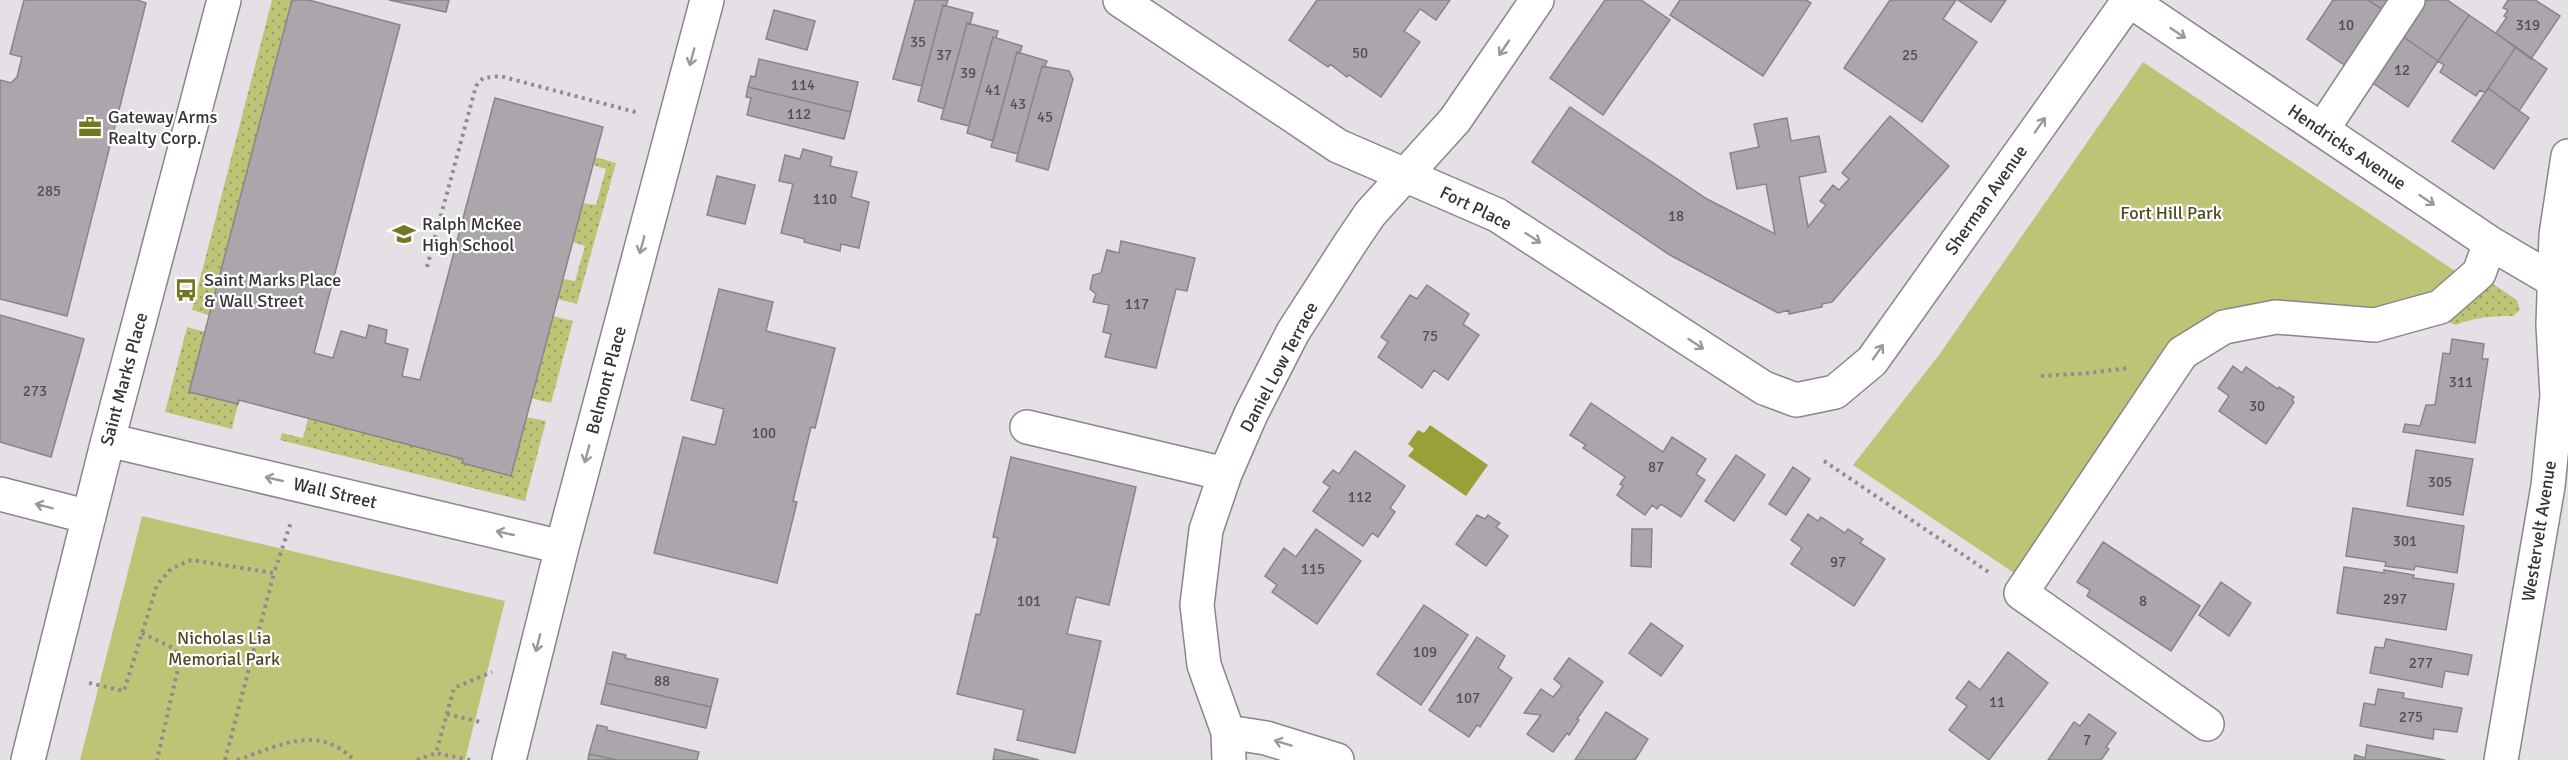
<svg xmlns="http://www.w3.org/2000/svg" width="2568" height="760" font-family="Signika,sans-serif">
	<style>
		.grass { fill: url(#grass-dots) }
		.green { fill: #bec476 }
		.water { fill: #9a9f38 }
		.building { fill: #aba6ab; stroke: #898488; stroke-width: 1.5 }
		.lines { fill: none; stroke-linecap: round; stroke-linejoin: round }
		.minor-casing { stroke: #8a858a; stroke-width: 36 }
		.path { stroke: #8f8b8f; stroke-width: 4; stroke-dasharray: 3 4.5; stroke-linecap: butt }
		.minor { stroke: #fff; stroke-width: 33 }
		.oneway { stroke: #9a999a }
		.labels { text-anchor: middle; stroke-width: 4.5; stroke-linejoin: round; paint-order: stroke }
		.number-label { font-size: 15px; fill: #525052 }
		.poi-label { font-size: 18px; fill: #353335; stroke: #fff; text-anchor: start }
		.street-label { font-size: 18px; fill: #353335; stroke: #fff }
		.park-label { font-size: 18px; fill: #494b21; stroke: #fff }
	</style>
	<defs>
		<pattern id="grass-dots" width="8" height="8" patternUnits="userSpaceOnUse" patternTransform="scale(1.5)"><rect width="8" height="8" fill="#bec476"/><path d="M2 2h.1M6 6h.1" fill="none" stroke="#9ba062" stroke-width="1.8" stroke-linecap="round"/></pattern>
	</defs>
	<rect width="100%" height="100%" fill="#e5e0e5"/>
	<path class="grass" d="M272,0H292L209,315L192,310Z
		M595,157L616,163L577,304L558,299L563,279L575,281L585,246L573,242L583,203L596,205L606,169L593,165Z
		M2490,282L2517,300L2520,310L2513,316C2494,316 2474,317 2456,325L2448,322Z
		M553,316L573,321L551,403L531,398Z
		M187,327L205,332L189,391L238,404L232,429L165,412Z
		M526,417L546,421L525,501L280,440L282,433L303,438L308,418L463,459L462,463L511,476Z"/>
	<path class="green" d="M2143,62L2458,273L2437,291L2363,310L2218,313L2017,575L1853,465L1939,355Z
		M142,516L505,601L465,760H80Z"/>
	<path class="water" d="M1430,425L1488,465L1466,496L1408,456L1414,449L1408,444L1418,430L1424,433Z"/>
	<path class="building" d="M24,0H137L146,3L67,316L0,299V80L11,83L17,77L22,57L10,54Z
		M292,0H309L400,25L314,353L333,358L341,331L366,338L369,325L387,330L385,343L408,349L402,376L420,380L495,98L603,127L511,476L462,463L463,459L239,400L238,404L189,392Z
		M389,0H449L446,12Z
		M915,0H948L946,6L943,5L922,86L893,79Z
		M1317,0H1450L1436,20L1420,9L1404,31L1420,42L1381,97L1349,75L1347,77L1330,64L1328,67L1289,40Z
		M1605,0H1641L1670,20L1603,115L1550,78Z
		M1680,0H1806L1811,3L1763,76L1670,15Z
		M1890,0H1956L1943,19L1977,42L1922,122L1844,68Z
		M1958,0H2006L1991,22Z
		M2333,0H2368L2385,11L2347,67L2307,39Z
		M2368,0H2392L2385,11Z
		M2420,0H2447L2469,15L2438,61L2398,33Z
		M2508,0H2535L2560,16L2531,59L2496,33L2507,17L2504,16L2508,10L2503,8Z
		M943,5L973,13L970,24L967,23L944,109L918,101Z
		M774,10L815,21L807,50L766,39Z
		M2469,15L2516,47L2485,93L2480,90L2476,96L2440,72L2444,65L2438,61Z
		M967,23L998,31L996,38L993,37L969,126L941,119Z
		M2398,33L2438,61L2408,107L2367,79Z
		M993,37L1022,46L1020,53L1017,52L993,141L967,133Z
		M2516,47L2547,69L2519,111L2488,88Z
		M1017,52L1047,61L1045,67L1042,66L1018,154L991,147Z
		M759,59L858,82L851,112L748,87L751,76L755,77Z
		M1042,66L1069,71L1073,79L1048,170L1016,161Z
		M748,87L851,112L844,139L747,115L751,98L746,97Z
		M2488,88L2529,118L2494,169L2452,141Z
		M1570,107L1707,199L1775,234L1766,184L1737,189L1730,153L1759,147L1754,124L1787,118L1791,141L1819,136L1826,172L1799,177L1808,227L1826,205L1820,201L1833,185L1839,190L1849,179L1842,173L1890,116L1949,166L1832,302L1822,304V307L1789,314V310L1778,313L1670,255L1532,162Z
		M803,149L832,157L830,166L857,172L851,197L869,202L859,248L841,244L840,251L804,242L805,239L781,233L793,184L779,181L785,155L800,159Z
		M717,176L755,185L745,224L707,215Z
		M1121,241L1195,258L1187,291L1176,289L1156,368L1105,357L1111,334L1103,332L1109,305L1093,302L1096,294L1090,289L1093,275L1101,273L1107,250L1119,253Z
		M1427,285L1469,314L1463,324L1479,335L1448,380L1434,370L1422,388L1378,357L1388,342L1381,337L1410,295L1417,299Z
		M719,289L773,302L766,331L835,348L815,428L811,427L793,501L797,502L777,583L654,553L683,437L715,445L724,409L691,400Z
		M0,315L84,339L51,457L0,442Z
		M2452,339L2484,344L2482,359H2488L2475,443L2403,432L2405,424L2420,426L2426,405H2435L2443,353L2450,354Z
		M2233,366L2242,373L2246,367L2278,389L2279,387L2294,397L2292,400L2294,402L2266,444L2219,411L2229,396L2218,388Z
		M1591,403L1663,452L1672,437L1706,459L1696,474L1705,480L1681,517L1661,504L1657,509L1652,505L1645,515L1617,495L1623,486L1620,484L1625,477L1583,448L1586,445L1570,435Z
		M2416,450L2473,459L2463,515L2407,506Z
		M1355,451L1405,486L1390,508L1395,512L1378,537L1372,533L1363,546L1313,511L1330,487L1323,482L1333,470L1339,474Z
		M1736,455L1765,475L1734,521L1705,501Z
		M1011,457L1136,487L1109,605L1076,597L1067,634L1101,641L1075,753L1017,740L1024,710L957,694L976,614L980,615L998,538L993,537Z
		M1793,467L1810,479L1786,515L1769,504Z
		M2353,508L2464,526L2457,573L2415,566L2414,570L2385,566L2386,562L2346,556Z
		M1808,514L1818,521L1821,517L1845,533L1848,529L1863,539L1860,543L1885,559L1854,606L1791,564L1802,548L1791,540Z
		M1477,515L1485,519L1488,515L1500,523L1496,527L1508,536L1486,566L1456,544Z
		M1316,529L1361,561L1317,624L1272,592L1277,585L1265,576L1284,548L1296,557Z
		M1632,529H1652L1651,567L1631,566Z
		M2103,542L2200,606L2171,651L2087,596L2090,590L2077,582Z
		M2344,567L2384,573V570L2414,575L2413,578L2454,584L2446,630L2337,613Z
		M2221,582L2251,603L2229,636L2199,615Z
		M1424,605L1468,635L1421,705L1377,674Z
		M1651,623L1683,646L1661,676L1629,653Z
		M1477,637L1505,656L1498,668L1512,678L1480,727L1477,725L1469,737L1429,710Z
		M2386,639L2472,655L2468,675L2445,671L2442,687L2370,673L2375,647L2384,648Z
		M613,652L626,655L625,658L718,679L711,707L606,683Z
		M2008,652L2048,683L1989,760L1949,730L1967,706L1956,698L1969,681L1980,690Z
		M1569,658L1603,682L1577,719L1579,720L1569,735L1567,733L1553,752L1527,734L1541,715L1524,713L1541,689L1553,697L1562,686L1554,679Z
		M606,683L711,707L706,728L601,704Z
		M2378,689L2404,693L2403,698L2462,708L2457,732L2434,729L2433,739L2360,726L2364,703L2375,705Z
		M1606,712L1648,739L1635,760H1575Z
		M2089,714L2116,733L2106,747L2109,749L2101,760H2048L2074,722L2080,726Z
		M597,725L607,727V730L699,752L697,760H617L589,754Z
		M2367,745L2445,760H2354L2355,755L2365,758Z
		M995,749L1039,760H993Z
		M589,754L617,760H588Z"/>
	<g class="lines">
		<g class="minor-casing">
			<path id="minor" d="M1120,0L1338,146L1497,215L1764,388L1796,400L1835,392L1872,361L2129,0
				M2129,0L2490,243L2568,289
				M2322,130L2408,0
				M1027,427L1225,474
				M108,440L562,547
				M0,494L89,517
				M2207,724L2021,593L2182,353L2224,327L2276,317L2375,325L2440,307L2479,273L2490,243
				M1228,732L1266,738L1337,760
				M28,760L108,440L224,0
				M509,760L562,547L707,0
				M1229,760L1228,732L1204,665L1197,605L1206,530L1225,474L1251,414L1293,332L1351,242L1370,214L1455,120L1537,0
				M2501,760L2548,486L2557,396L2553,325L2556,235L2568,156"/>
		</g>
		<path class="path" d="M427,267L476,86L483,78L500,76L639,113
			M2041,376L2089,373L2128,368
			M1824,461L1990,573
			M142,633L175,649L180,660L157,760
			M89,683L124,691L157,585L171,569L191,560L274,573L291,522
			M447,714L480,722
			M225,760L274,573
			M237,760C280,746 317,723 354,760
			M417,760L436,753
			M470,760L436,753L454,688L492,672"/>
		<use href="#minor" class="minor"/>
	</g>
	<defs><path id="oneway-shaft" d="M-6 0H5M1.5-3L5.5 0L1.5 3" fill="none" stroke-width="1.6" stroke-linecap="round" stroke-linejoin="round" transform="scale(1.5)"/></defs>
	<g class="oneway">
		<use href="#oneway-shaft" transform="translate(2178 33) rotate(34)"/>
		<use href="#oneway-shaft" transform="translate(1504 48) rotate(124)"/>
		<use href="#oneway-shaft" transform="translate(692 57) rotate(105)"/>
		<use href="#oneway-shaft" transform="translate(2040 125) rotate(-55)"/>
		<use href="#oneway-shaft" transform="translate(2427 200) rotate(34)"/>
		<use href="#oneway-shaft" transform="translate(1533 238) rotate(33)"/>
		<use href="#oneway-shaft" transform="translate(642 245) rotate(105)"/>
		<use href="#oneway-shaft" transform="translate(1696 344) rotate(33)"/>
		<use href="#oneway-shaft" transform="translate(1878 352) rotate(-55)"/>
		<use href="#oneway-shaft" transform="translate(587 454) rotate(105)"/>
		<use href="#oneway-shaft" transform="translate(274 479) rotate(-167)"/>
		<use href="#oneway-shaft" transform="translate(44 506) rotate(-165)"/>
		<use href="#oneway-shaft" transform="translate(505 533) rotate(-167)"/>
		<use href="#oneway-shaft" transform="translate(538 643) rotate(104)"/>
		<use href="#oneway-shaft" transform="translate(1283 743) rotate(-163)"/>
	</g>
	<defs>
		<g id="office-bare" transform="scale(1.8)"><path d="M-6-3h4V-5.5h4V-3h4V5H-6ZM-1-4.5V-3h2v-1.5ZM-6 0V1H6V0Z" fill="#73771f" stroke="#fff" stroke-width="2.5" paint-order="stroke"/></g>
		<g id="school-bare" transform="scale(1.8)"><path d="M0-5L7-2L0 1L-7-2ZM-4 1L0 2.5L4 1V4Q0 6-4 4Z" fill="#73771f" stroke="#fff" stroke-width="2.5" paint-order="stroke"/></g>
		<g id="bus-bare" transform="scale(1.8)"><path d="M-5-6H5V4H4V6H2V4H-2V6H-4V4H-5ZM-3.5-4V0h7V-4ZM-3.5 1.2v1.5H-2V1.2ZM2 1.2v1.5H3.5V1.2Z" fill="#73771f" stroke="#fff" stroke-width="2.5" paint-order="stroke"/></g>
	</defs>
	<g fill-rule="evenodd">
		<use href="#office-bare" x="90" y="127"/>
		<use href="#school-bare" x="404" y="234"/>
		<use href="#bus-bare" x="186" y="290"/>
	</g>
	<g class="labels">
		<g class="number-label">
			<text x="2346" y="30">10</text>
			<text x="2528" y="30">319</text>
			<text x="918" y="47">35</text>
			<text x="1360" y="58">50</text>
			<text x="944" y="60">37</text>
			<text x="1910" y="60">25</text>
			<text x="2402" y="75">12</text>
			<text x="968" y="78">39</text>
			<text x="803" y="90">114</text>
			<text x="993" y="95">41</text>
			<text x="1018" y="109">43</text>
			<text x="799" y="119">112</text>
			<text x="1045" y="122">45</text>
			<text x="49" y="196">285</text>
			<text x="825" y="204">110</text>
			<text x="1676" y="221">18</text>
			<text x="1137" y="309">117</text>
			<text x="1430" y="341">75</text>
			<text x="2461" y="387">311</text>
			<text x="35" y="396">273</text>
			<text x="2257" y="411">30</text>
			<text x="764" y="438">100</text>
			<text x="1656" y="472">87</text>
			<text x="2440" y="487">305</text>
			<text x="1360" y="502">112</text>
			<text x="2405" y="546">301</text>
			<text x="1838" y="567">97</text>
			<text x="1313" y="574">115</text>
			<text x="2395" y="604">297</text>
			<text x="1029" y="606">101</text>
			<text x="2143" y="606">8</text>
			<text x="1425" y="657">109</text>
			<text x="2421" y="668">277</text>
			<text x="662" y="686">88</text>
			<text x="1468" y="703">107</text>
			<text x="1997" y="707">11</text>
			<text x="2411" y="722">275</text>
			<text x="2087" y="745">7</text>
		</g>
		<g class="poi-label">
			<text x="108" y="123">Gateway Arms<tspan x="108" dy="21">Realty Corp.</tspan></text>
			<text x="422" y="230">Ralph McKee<tspan x="422" dy="21">High School</tspan></text>
			<text x="204" y="286">Saint Marks Place<tspan x="204" dy="21">&amp; Wall Street</tspan></text>
		</g>
		<g class="street-label">
			<text transform="translate(2347 147) rotate(34)" y="6">Hendricks Avenue</text>
			<text transform="translate(1986 200) rotate(-55)" y="6">Sherman Avenue</text>
			<text transform="translate(1476 208) rotate(26)" y="6">Fort Place</text>
			<text transform="translate(1279 367) rotate(-62)" y="6">Daniel Low Terrace</text>
			<text transform="translate(124 379) rotate(-75)" y="6">Saint Marks Place</text>
			<text transform="translate(606 380) rotate(-75)" y="6">Belmont Place</text>
			<text transform="translate(335 493) rotate(13)" y="6">Wall Street</text>
			<text transform="translate(2539 531) rotate(-81)" y="6">Westervelt Avenue</text>
		</g>
		<g class="park-label">
			<text x="2171" y="219">Fort Hill Park</text>
			<text x="224" y="644">Nicholas Lia<tspan x="224" dy="21">Memorial Park</tspan></text>
		</g>
	</g>
</svg>
